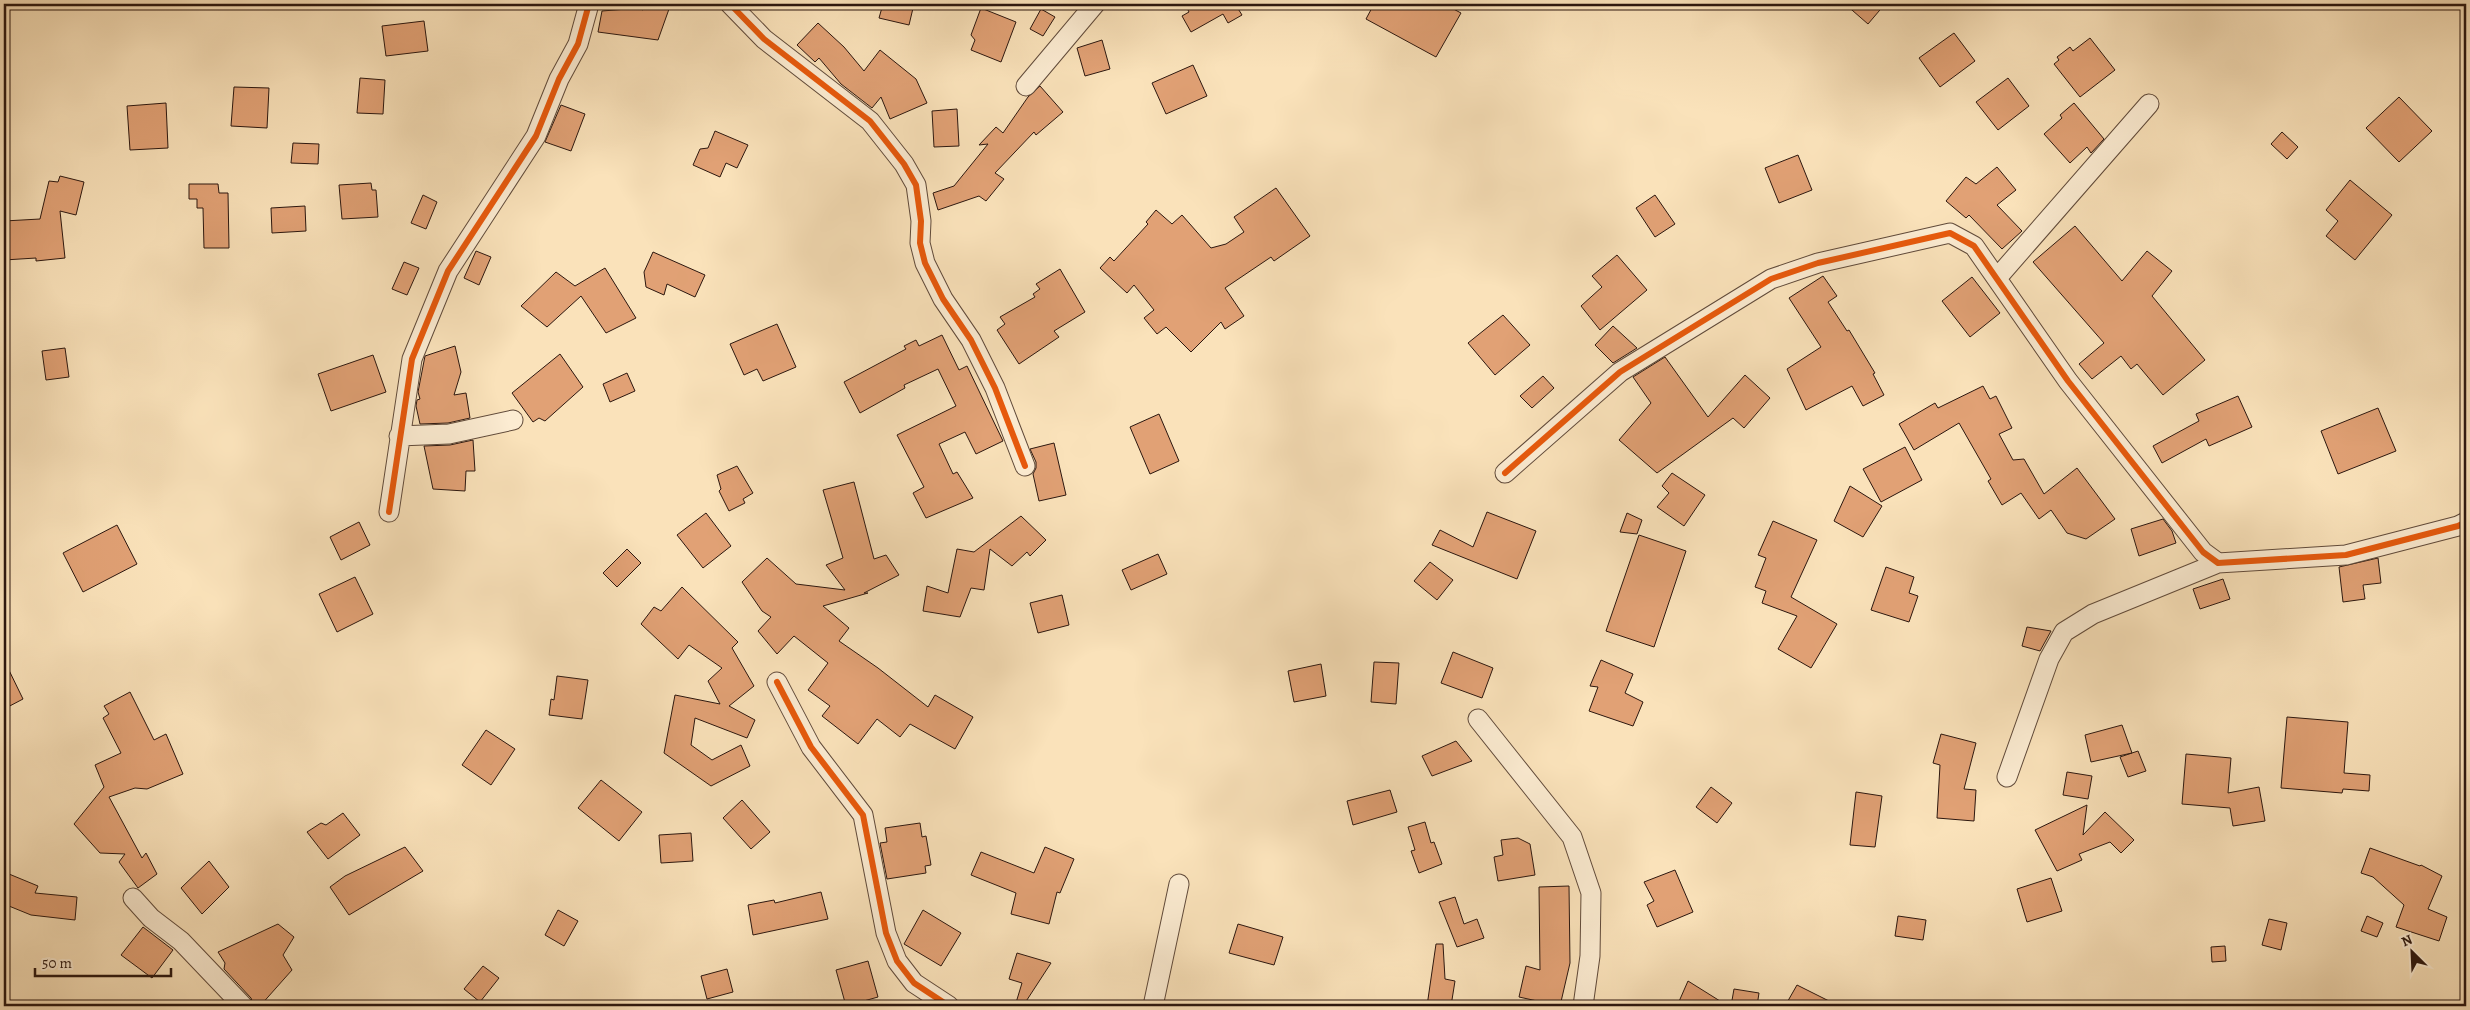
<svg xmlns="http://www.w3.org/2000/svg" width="2470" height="1010" font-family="Alegreya,serif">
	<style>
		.building { fill: #e1a175; stroke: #2c170f }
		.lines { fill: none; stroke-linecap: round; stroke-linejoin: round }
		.street-casing { stroke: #604a3a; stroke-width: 21 }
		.street { stroke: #fcecd2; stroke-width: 19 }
		.cycleway-casing { stroke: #fcecd2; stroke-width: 9 }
		.cycleway { stroke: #e8590c; stroke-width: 6 }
	</style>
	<rect width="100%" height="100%" fill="#fae2ba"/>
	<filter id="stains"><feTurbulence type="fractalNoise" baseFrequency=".004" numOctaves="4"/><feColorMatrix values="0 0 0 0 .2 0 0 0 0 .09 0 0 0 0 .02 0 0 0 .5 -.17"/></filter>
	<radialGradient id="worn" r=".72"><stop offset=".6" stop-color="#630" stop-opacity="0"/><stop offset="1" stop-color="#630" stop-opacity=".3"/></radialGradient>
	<path class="building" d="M637,4L642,10L655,4L669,9L658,40L598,32L602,11L627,9Z
		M883,4H914L909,25L879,18Z
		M1185,4H1243L1237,7L1242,15L1228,23L1223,14L1191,32L1182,16L1189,12Z
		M1374,4H1444L1461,13L1436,57L1366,19Z
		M1845,4H1885L1868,24Z
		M981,8L1016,22L1001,62L971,50L975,40L971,35Z
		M1041,9L1055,17L1043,36L1030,29Z
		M424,21L428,51L386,56L382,26Z
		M818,23L844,47L864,71L880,50L916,79L927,103L890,119L881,97L872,108L841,84L819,58L815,62L797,45Z
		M1954,33L1975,61L1940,87L1919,58Z
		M2090,38L2115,70L2080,97L2054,64L2059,60L2057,57L2070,47L2073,51Z
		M1102,40L1110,69L1085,76L1077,48Z
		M1193,65L1207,96L1166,114L1152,83Z
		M360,78L385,80L383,114L357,113Z
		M2008,78L2029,106L1998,130L1976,102Z
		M1040,86L1063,112L1036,135L1034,132L995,173L1004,179L986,201L979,196L938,210L933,193L954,186L988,144L979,145L996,127L1003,133L1028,97Z
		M234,87L269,88L267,128L231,126Z
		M2399,97L2432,131L2399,162L2366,128Z
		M166,103L168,148L130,150L127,106Z
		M2074,103L2104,139L2091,153L2087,147L2070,163L2044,134L2062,118L2060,115Z
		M561,105L585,114L571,151L545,142Z
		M957,109L959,146L934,147L932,111Z
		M715,131L748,145L737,168L726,163L720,177L693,165L700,149L708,148Z
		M2282,132L2298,147L2287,159L2271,144Z
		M293,143L319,144L318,164L291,163Z
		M1798,155L1812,190L1779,203L1765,168Z
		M1997,167L2016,190L1997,205L2022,231L2002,249L1969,215L1966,218L1946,201L1966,177L1976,184Z
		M60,176L84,182L76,215L60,211L65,258L36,261V258L4,260V221L40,219L49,181L58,182Z
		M2350,180L2392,215L2355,260L2326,236L2338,221L2326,210Z
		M371,183L372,190H376L378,217L342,219L339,185Z
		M189,184H218L219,193H228L229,248H204L203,208H197V199H189Z
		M1276,188L1310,236L1274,261L1271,257L1225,288L1244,316L1225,329L1221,322L1191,352L1166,327L1157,334L1144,318L1154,310L1134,285L1127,293L1100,268L1110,257L1114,261L1148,224L1146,222L1156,210L1172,224L1182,215L1211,248L1226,244L1244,232L1234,217Z
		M423,195L437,202L426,229L411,223Z
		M1655,195L1675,224L1655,237L1636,208Z
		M305,206L306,231L272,233L271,208Z
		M2075,226L2122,281L2147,251L2172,271L2152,296L2205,360L2163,395L2137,364L2131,369L2121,356L2092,379L2079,364L2104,343L2033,262Z
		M476,251L491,257L479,285L464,278Z
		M653,252L705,275L695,297L667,284L664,295L646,287L644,272Z
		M1617,255L1647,290L1600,330L1581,306L1602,287L1592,276Z
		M404,262L419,268L407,295L392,289Z
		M605,268L636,318L606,333L581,296L547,327L521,306L556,272L575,286Z
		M1060,269L1085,312L1054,331L1059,337L1019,364L997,330L1005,324L1000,317L1035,297L1033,294L1040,289L1036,284Z
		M1823,276L1837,296L1828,302L1847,331L1849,330L1875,373L1873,374L1884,395L1863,406L1852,386L1806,410L1787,369L1821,347L1789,298Z
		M1972,277L2000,313L1970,337L1942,301Z
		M1503,315L1530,345L1495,375L1468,343Z
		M777,324L796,367L763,381L757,369L744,375L730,344Z
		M1613,326L1637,348L1613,363L1595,345Z
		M942,335L959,370L967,366L1003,441L976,454L965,432L939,444L953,474L957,472L973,498L926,518L913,493L924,487L897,435L956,406L938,369L904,385L905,388L860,413L844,382L906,349L904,346L916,340L919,346Z
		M455,346L461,372L454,395L466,393L470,418L448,423L420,424L416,406L417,400L420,399L418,392L425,356Z
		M65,348L69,377L46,380L42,351Z
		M560,354L583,387L545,421L539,418L533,422L512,393Z
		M373,355L386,392L331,411L318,374Z
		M1665,357L1708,417L1745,375L1770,398L1744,428L1733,418L1657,473L1619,440L1651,403L1633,377Z
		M627,373L635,391L610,402L603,384Z
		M1543,376L1554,388L1532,408L1520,396Z
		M1983,386L1990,399L1996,396L2012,428L1999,434L2013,460L2024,459L2044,494L2077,468L2115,519L2086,539L2067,533L2051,510L2039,519L2021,493L2002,505L1988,481L1991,479L1959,423L1914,450L1899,424L1935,403L1938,408Z
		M2238,396L2252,427L2209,446L2206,439L2162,463L2153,446L2199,421L2196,414Z
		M2378,408L2396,451L2338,474L2321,431Z
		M1159,414L1179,461L1150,474L1130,427Z
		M473,440L475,471H466L465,491L433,489L424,446L450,445Z
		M1054,443L1066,495L1039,501L1033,474L1036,468V462L1030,449Z
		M1905,447L1922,480L1881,502L1863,469Z
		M737,466L753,493L743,499L745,503L729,511L719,491L721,489L717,475Z
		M1672,473L1705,495L1684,526L1657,507L1669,493L1662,486Z
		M854,482L874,559L886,555L899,575L864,593H868L823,606L849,628L839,641L878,668L928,707L935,695L973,717L955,749L910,724L900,737L877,719L858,744L822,716L830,706L808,690L828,663L794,636L777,654L758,631L771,617L762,611L742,582L767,558L796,584L845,590L826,565L843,558L823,490Z
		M1850,486L1882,506L1863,537L1834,521Z
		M1487,512L1536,531L1517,579L1432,545L1440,530L1473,547Z
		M706,513L731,546L703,568L677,535Z
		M1627,513L1642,520L1637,534L1620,532Z
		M1021,516L1046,540L1030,556L1027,552L1012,566L990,549L984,590L971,588L960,617L923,611L927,586L948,593L957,549L974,552Z
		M2163,519L2172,531L2176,543L2139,556L2131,529Z
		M1773,521L1817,540L1791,597L1837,624L1811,668L1778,649L1797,616L1762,603L1766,591L1755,587L1766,558L1758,555Z
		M359,522L370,545L341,560L330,537Z
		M117,525L137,564L83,592L63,553Z
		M1639,535L1686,551L1654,647L1606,631Z
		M627,549L641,563L617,587L603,573Z
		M1158,554L1167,574L1131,590L1122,570Z
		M2378,558L2381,583L2363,585L2365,599L2343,602L2339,567Z
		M1430,562L1453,580L1437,600L1414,581Z
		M1886,567L1914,577L1909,593L1918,596L1909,622L1871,610Z
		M355,577L373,614L337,632L319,594Z
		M2223,579L2230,599L2200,609L2193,589Z
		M682,587L738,642L732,648L754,686L729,706L755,720L747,738L695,718L691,745L712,760L741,745L750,766L711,786L664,753L675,695L720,704L708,681L722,668L689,645L678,659L641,624L654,607L661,611Z
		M1062,595L1069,625L1038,633L1030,603Z
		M2027,627L2051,631L2040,651L2022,646Z
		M1453,652L1493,668L1482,698L1441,683Z
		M4,660L23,699L4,709Z
		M1601,660L1633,674L1625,693L1643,702L1633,726L1589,711L1598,687L1590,686Z
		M1374,662L1399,663L1396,704L1371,702Z
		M1321,664L1326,696L1294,702L1288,671Z
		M557,676L588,680L582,719L549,715L551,699L554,700Z
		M130,692L154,740L166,734L183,774L147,789L135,788L109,797L142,858L146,853L157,874L138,888L119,862L125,854L100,853L74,824L104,787L95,765L121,753L103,718L109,714L104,706Z
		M2287,717L2348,722L2344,773L2370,775L2369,791L2343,789L2342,793L2281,788Z
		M2122,725L2132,753L2091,762L2085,735Z
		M486,730L515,749L491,785L462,765Z
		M1941,734L1976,743L1964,789L1976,790L1974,821L1937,818L1940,765L1933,763Z
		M1456,741L1472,761L1432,776L1422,756Z
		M2138,751L2146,771L2128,777L2120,757Z
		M2186,754L2231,758L2228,793L2259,787L2265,821L2233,826L2230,808L2182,804Z
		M2067,772L2092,776L2088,799L2063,795Z
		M601,780L642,812L619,841L578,808Z
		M1711,787L1732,803L1717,823L1696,807Z
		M1390,790L1397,812L1353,825L1347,801Z
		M1856,792L1882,796L1875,847L1850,845Z
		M742,800L770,832L751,849L723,818Z
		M2087,805L2083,835L2105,812L2134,840L2121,853L2110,842L2079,854L2082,860L2057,871L2035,830Z
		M343,813L360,835L328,859L307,832L321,823L326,825Z
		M1425,822L1431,843L1434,842L1442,864L1419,873L1411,851L1415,850L1408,827Z
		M920,823L922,837L926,836L931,865L925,866L926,873L887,879L880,843L887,842L885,828Z
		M691,833L693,861L661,863L659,835Z
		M1518,838L1530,844L1535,875L1498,881L1494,857L1503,855L1501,840Z
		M405,847L423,871L349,915L330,887L345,876Z
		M1045,847L1074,859L1060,893L1057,892L1049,924L1011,914L1016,893L971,875L981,852L1034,873Z
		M2370,848L2420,866L2421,865L2442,876L2428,909L2447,917L2439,941L2396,927L2404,905L2373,877L2361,873Z
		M209,861L229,887L202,914L181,888Z
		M1675,870L1693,912L1657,927L1647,905L1654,901L1644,882Z
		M9,874L38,886L35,893L77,897L75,920L31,915L4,904V886Z
		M2051,878L2062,911L2027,922L2017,889Z
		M1569,886L1570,963L1560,1006L1519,997L1526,966L1540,970L1539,887Z
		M821,892L828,919L753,935L748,905L774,900L775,903Z
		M1455,897L1464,924L1477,919L1484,938L1457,947L1439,902Z
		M558,910L578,921L564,946L545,935Z
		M923,910L961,933L941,966L904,944Z
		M1898,916L1926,920L1923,940L1895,936Z
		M2367,916L2383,923L2377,937L2361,931Z
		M2269,919L2287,923L2281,950L2262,945Z
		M278,924L294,937L283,955L292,970L260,1006H254L251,998L224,969L225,963L218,952Z
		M1238,924L1283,937L1274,965L1229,953Z
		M143,927L173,950L152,978L121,955Z
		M1436,944H1443L1445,979L1455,981L1451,1006H1427Z
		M2225,946L2226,961L2212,962L2211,947Z
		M1017,953L1051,963L1023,1006H1015L1022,983L1009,979Z
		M868,961L878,997L846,1006L836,970Z
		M483,966L499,978L480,1002L464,989Z
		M727,969L733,992L707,999L701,976Z
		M1688,981L1728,1006H1677Z
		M1797,985L1839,1006H1785Z
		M1734,989L1759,993L1757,1006H1731Z"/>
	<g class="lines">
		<g class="street-casing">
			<path id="street" d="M730,4L764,39L870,121L904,164L916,185L921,221L920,243L925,263L943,299L971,340L995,388L1025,466
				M1026,86L1095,4
				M1997,278L2149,104
				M399,436L449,434L513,420
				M1505,473L1620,372L1771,279L1818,263L1950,233L1974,246L2068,381L2203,552L2218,563L2346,555L2458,526L2466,522
				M389,512L412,359L448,271L536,136L559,79L578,44L589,4
				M777,682L811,747L863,815L886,933L897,961L914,983L949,1006
				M1478,719L1572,837L1591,893L1590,956L1583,1006
				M2007,777L2049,659L2064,632L2093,614L2218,563
				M133,898L151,918L181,941L243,1006
				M1153,1006L1179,884"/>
		</g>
		<use href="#street" class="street"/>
		<g class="cycleway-casing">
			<path id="cycleway" d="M730,4L764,39L870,121L904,164L916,185L921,221L920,243L925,263L943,299L971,340L995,388L1025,466
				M1505,473L1620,372L1771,279L1818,263L1950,233L1974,246L2068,381L2203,552L2218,563L2346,555L2458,526L2466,522
				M389,512L412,359L448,271L536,136L559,79L578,44L589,4
				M777,682L811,747L863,815L886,933L897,961L914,983L949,1006"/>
		</g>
		<use href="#cycleway" class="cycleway"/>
	</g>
	<rect width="2470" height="1010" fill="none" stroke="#fae2ba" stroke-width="20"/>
	<rect x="5" y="5" width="2460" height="1000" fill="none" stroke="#2c170f" stroke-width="2.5"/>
	<rect x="10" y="10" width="2450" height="990" fill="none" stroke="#2c170f"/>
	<g transform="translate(2412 952) rotate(336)" stroke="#fcecd2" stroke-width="4" paint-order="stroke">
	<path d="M0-4L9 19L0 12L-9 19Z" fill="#2c170f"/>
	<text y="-8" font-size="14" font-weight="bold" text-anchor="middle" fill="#2c170f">N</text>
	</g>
	<path d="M35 968v8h136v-8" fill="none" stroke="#2c170f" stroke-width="2.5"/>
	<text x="42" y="968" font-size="15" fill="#2c170f" stroke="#fcecd2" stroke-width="4" paint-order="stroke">50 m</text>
	<rect width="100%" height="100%" filter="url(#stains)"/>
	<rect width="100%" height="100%" fill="url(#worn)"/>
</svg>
